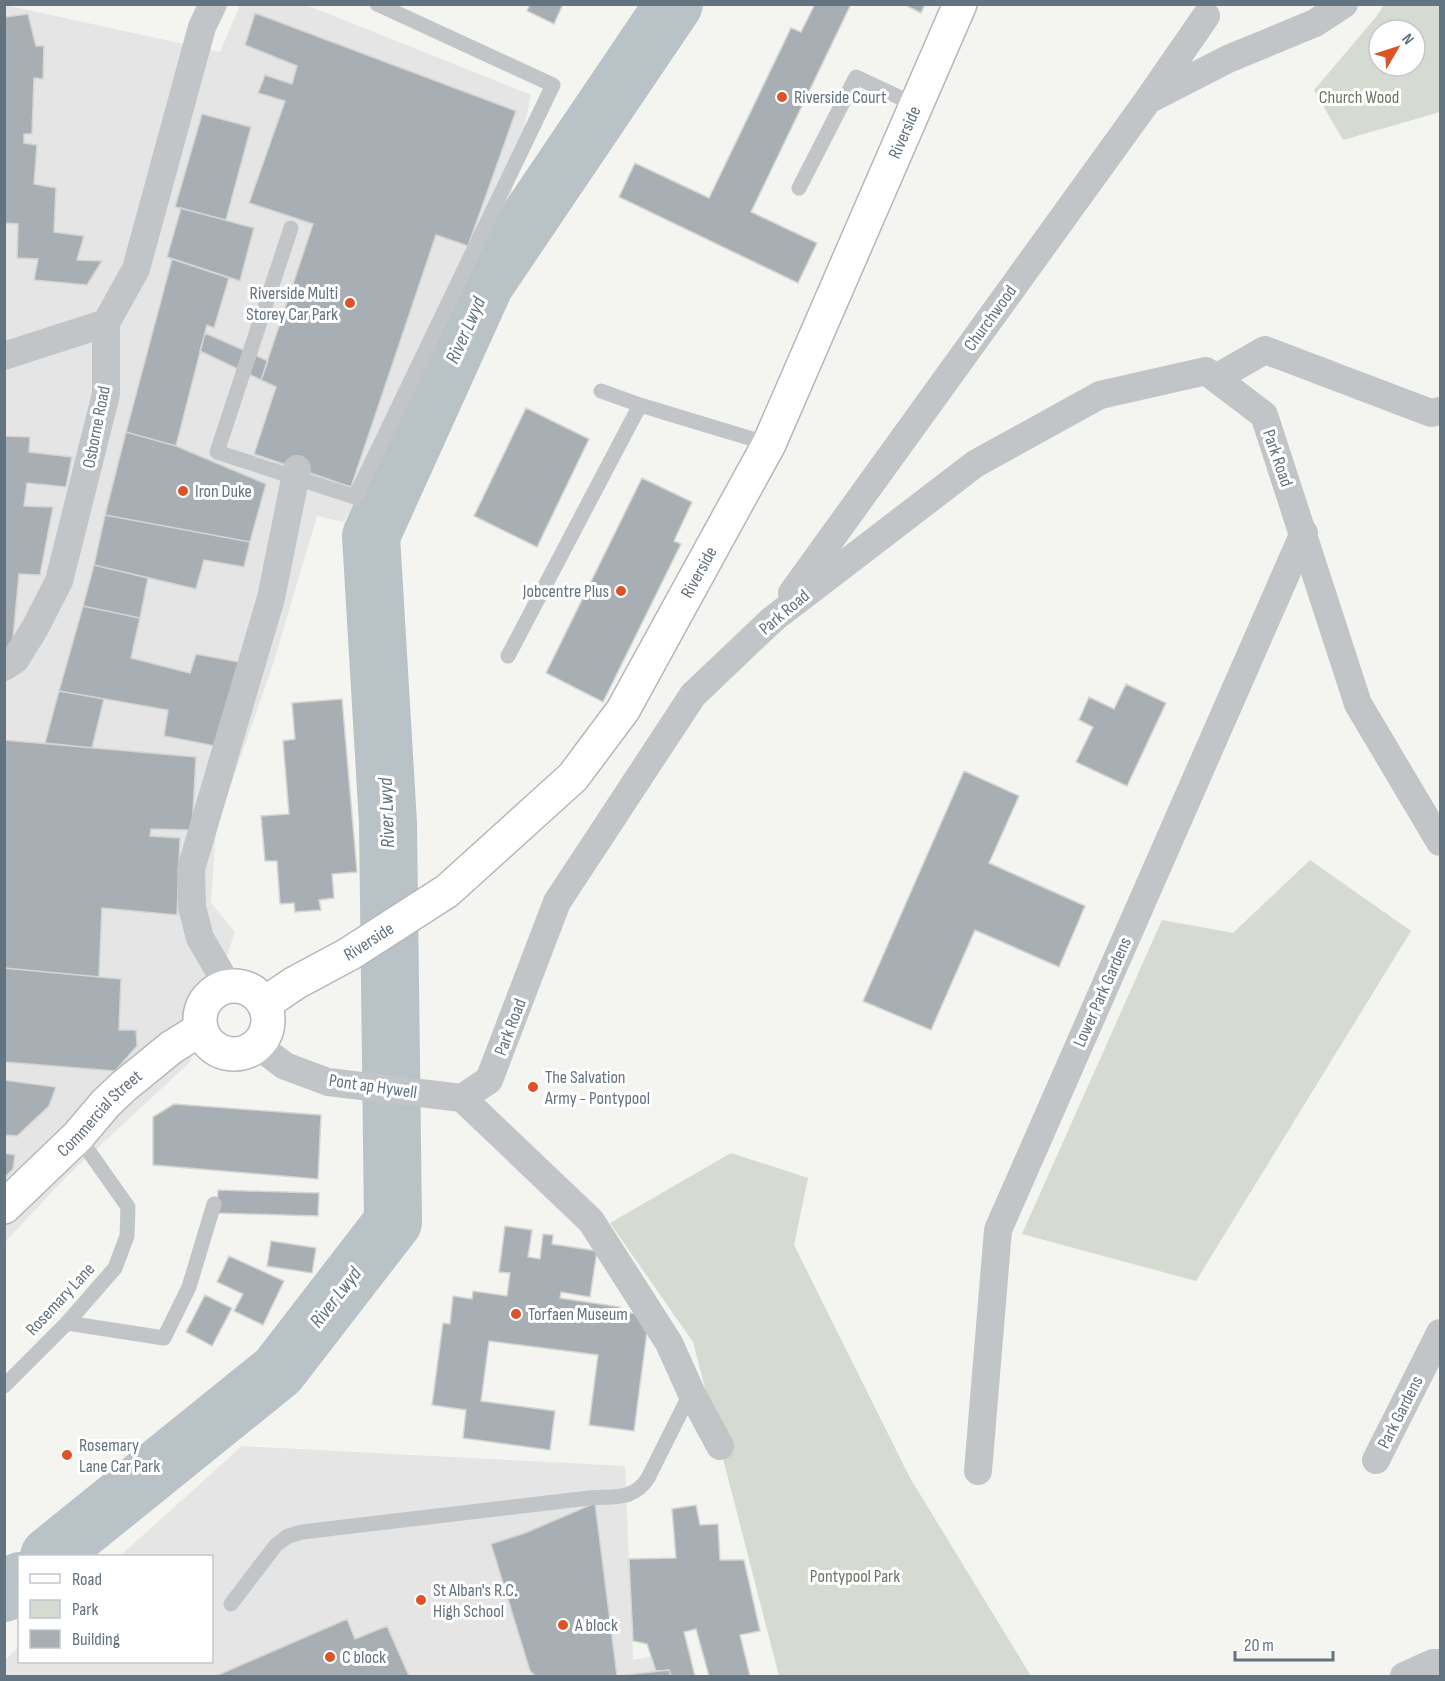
<svg xmlns="http://www.w3.org/2000/svg" width="1445" height="1681" font-family="'Sofia Sans Condensed',sans-serif">
	<style>
		.built { fill: #e4e5e4 }
		.green { fill: #d5dbd1; fill-rule: evenodd }
		.lines { fill: none; stroke-linecap: round; stroke-linejoin: round }
		.river { stroke: #b9c3c7; stroke-width: 58 }
		.building { fill: #a8afb4; stroke: #d5d5d3; stroke-width: 1.5 }
		.secondary-casing { stroke: #b4b8bc; stroke-width: 36 }
		.lane { stroke: #c2c5c8; stroke-width: 15 }
		.street { stroke: #c2c5c8; stroke-width: 28 }
		.secondary { stroke: #fff; stroke-width: 33 }
		.poi-dot { fill: #dd5327; stroke: #fff; stroke-width: 2 }
		.labels { text-anchor: middle; stroke-width: 6; stroke-linejoin: round; paint-order: stroke }
		.poi-label { font-size: 18px; fill: #647380; stroke: #fff; text-anchor: start }
		.park-label { font-size: 18px; fill: #667862; stroke: #fff }
		.street-label { font-size: 18px; fill: #647380; stroke: #fff }
		.water-label { font-size: 20px; font-style: italic; fill: #5f757e; stroke: #fff }
	</style>
	<rect width="100%" height="100%" fill="#f4f4f0"/>
	<path class="built" d="M5,5L220,52L240,5H306L531,95L501,242L344,522L317,516L274,661L216,828L211,903L235,932L190,1062L67,1176L5,1242Z
		M242,1446L625,1466L633,1660L680,1651L686,1676H5L4,1661L19,1647L20,1662H212V1556H120Z"/>
	<path class="green" d="M1384,5H1440V112L1343,140L1314,90L1376,17ZM1379,30H1415V66H1379Z
		M1310,860L1411,931L1196,1281L1022,1234L1162,920L1233,933Z
		M731,1153L808,1178L794,1245L910,1478L1031,1676H779L693,1342L610,1223Z"/>
	<g class="lines">
		<path class="river" d="M49,1556L278,1371L393,1222L388,823L371,536L485,284L674,4
			M4,1593L20,1581"/>
	</g>
	<path class="building" d="M530,4H563L554,24L527,11Z
		M815,4H851L751,212L817,243L798,283L619,197L635,163L709,198L791,28L801,32Z
		M903,4H925L921,13Z
		M255,13L516,111L468,246L436,235L351,487L254,454L276,387L261,380L313,224L249,203L285,101L258,93L265,75L292,84L297,66L245,45Z
		M28,14L36,46H44L43,79L34,78L32,134H24V143L37,145L34,184L56,188L54,232L84,236L77,260L102,261L87,285L34,280L38,259L17,258L18,224L4,223V15L5,17Z
		M202,114L251,127L226,220L175,207Z
		M181,208L254,228L240,281L167,257Z
		M172,259L229,278L214,328L207,325L176,446L126,432Z
		M205,333L268,361L261,380L200,351Z
		M526,408L589,439L537,547L474,516Z
		M126,432L176,446L266,484L250,542L105,515Z
		M4,436L30,437L29,452L72,457L66,487L27,483L24,506L53,507L40,575L19,574L12,649H4Z
		M642,478L692,502L674,541L681,544L603,702L546,673Z
		M105,515L250,542L244,567L204,560L196,589L94,565Z
		M94,565L148,578L140,618L83,606Z
		M83,606L140,618L131,658L190,673L196,654L244,663L220,747L164,736L168,710L59,691Z
		M1126,684L1166,703L1127,786L1076,762L1093,727L1079,720L1089,697L1114,709Z
		M59,691L104,699L92,748L45,743Z
		M342,699L357,872L332,874L334,898L319,900L321,910L295,912L294,903L280,904L277,861H265L261,816L289,814L283,741L295,739L292,703Z
		M4,740L196,757L192,830L151,829L150,836L180,838L177,915L102,908L99,977L4,968Z
		M964,771L1019,796L989,863L1085,906L1059,967L975,930L931,1030L863,1001Z
		M4,968L121,979L119,1030H136L137,1046L115,1071L4,1062Z
		M4,1080L56,1087L49,1106L17,1136L4,1135Z
		M174,1104L321,1115L318,1179L153,1165V1117Z
		M4,1153L15,1155L13,1169L4,1178Z
		M218,1190L319,1193L318,1216L217,1213Z
		M505,1226L532,1230L528,1257L540,1259L543,1234L553,1235L552,1244L597,1251L590,1297L561,1292L560,1298L620,1307L619,1311L649,1316L634,1431L589,1425L598,1355L489,1341L481,1401L555,1411L550,1450L463,1438L466,1410L432,1405L443,1323L450,1324L453,1296L472,1299L473,1291L507,1296L510,1273L499,1272Z
		M271,1241L316,1248L312,1273L267,1266Z
		M229,1256L284,1281L263,1325L234,1311L243,1294L217,1282Z
		M205,1295L232,1308L212,1346L186,1332Z
		M595,1503L617,1676L669,1670L671,1676H536L530,1671L491,1544L525,1533Z
		M696,1505L700,1525L718,1524L720,1560H744L760,1631L740,1635L750,1676H709L696,1629L684,1632L695,1676H671L669,1670L656,1671L647,1644L633,1641L629,1559L676,1558L672,1509Z
		M347,1619L355,1639L387,1626L409,1676H219L218,1675Z"/>
	<g class="lines">
		<g class="secondary-casing">
			<g id="secondary">
				<circle cx="234" cy="1020" r="34"/>
				<path id="s1" d="M264,1004L295,983L349,954L447,891L573,777L623,710L769,444L960,4"/>
				<path id="s2" d="M4,1207L78,1136L106,1103L124,1086L172,1047L201,1029"/>
			</g>
		</g>
		<path class="lane" d="M799,188L856,77L916,105
			M291,228L217,452L355,497L553,85L377,4
			M601,391L640,405L769,444
			M508,656L640,405
			M67,1323L164,1338L189,1287L214,1204
			M4,1386L67,1323L115,1268L127,1236L128,1207L78,1136
			M231,1604L276,1545L288,1536L302,1532L589,1498C615,1496 633,1501 648,1478L691,1392"/>
		<path class="street" d="M1152,98L1228,59L1315,23L1344,4
			M4,356L106,323
			M1216,378L1265,350L1431,413L1440,411
			M792,593L1148,100L1206,16
			M4,667L15,660L35,628L59,581L106,394V323L136,269L202,27L213,4
			M228,986L200,938L192,907L191,869L271,598L297,469
			M257,1045L285,1066L328,1082L462,1098
			M462,1098L489,1080L557,902L693,695L773,619L975,464L1100,395L1206,371L1264,415L1358,704L1440,842
			M462,1098L591,1221L669,1343L691,1392L720,1446
			M1376,1460L1440,1333
			M978,1471L998,1230L1304,533
			M1404,1676L1433,1663H1440"/>
		<use href="#secondary" class="secondary"/>
	</g>
	<g class="poi-dot">
		<circle cx="782" cy="97" r="6"/>
		<circle cx="350" cy="303" r="6"/>
		<circle cx="183" cy="491" r="6"/>
		<circle cx="621" cy="591" r="6"/>
		<circle cx="533" cy="1087" r="6"/>
		<circle cx="516" cy="1314" r="6"/>
		<circle cx="67" cy="1455" r="6"/>
		<circle cx="421" cy="1600" r="6"/>
		<circle cx="563" cy="1625" r="6"/>
		<circle cx="330" cy="1657" r="6"/>
	</g>
	<g class="labels">
		<g class="poi-label">
			<text x="794" y="103">Riverside Court</text>
			<text x="338" y="299" text-anchor="end">Riverside Multi<tspan x="338" dy="21">Storey Car Park</tspan></text>
			<text x="195" y="497">Iron Duke</text>
			<text x="609" y="597" text-anchor="end">Jobcentre Plus</text>
			<text x="545" y="1083">The Salvation<tspan x="545" dy="21">Army - Pontypool</tspan></text>
			<text x="528" y="1320">Torfaen Museum</text>
			<text x="79" y="1451">Rosemary<tspan x="79" dy="21">Lane Car Park</tspan></text>
			<text x="433" y="1596">St Alban's R.C.<tspan x="433" dy="21">High School</tspan></text>
			<text x="575" y="1631">A block</text>
			<text x="342" y="1663">C block</text>
		</g>
		<g class="park-label">
			<text x="1359" y="103">Church Wood</text>
			<text x="855" y="1582">Pontypool Park</text>
		</g>
		<g class="street-label">
			<text dy="6" stroke="none"><textPath href="#s1" startOffset="1112">Riverside</textPath></text>
			<text transform="translate(990 318) rotate(-54)" y="6">Churchwood</text>
			<text transform="translate(96 427) rotate(-79)" y="6">Osborne Road</text>
			<text transform="translate(1278 458) rotate(71)" y="6">Park Road</text>
			<text dy="6" stroke="none"><textPath href="#s1" startOffset="626">Riverside</textPath></text>
			<text transform="translate(784 612) rotate(-40)" y="6">Park Road</text>
			<text dy="6" stroke="none"><textPath href="#s1" startOffset="122">Riverside</textPath></text>
			<text transform="translate(1102 992) rotate(-66)" y="6">Lower Park Gardens</text>
			<text transform="translate(510 1027) rotate(-69)" y="6">Park Road</text>
			<text transform="translate(373 1086) rotate(8)" y="6">Pont ap Hywell</text>
			<text dy="6" stroke="none"><textPath href="#s2" startOffset="134">Commercial Street</textPath></text>
			<text transform="translate(60 1299) rotate(-47)" y="6">Rosemary Lane</text>
			<text transform="translate(1400 1412) rotate(-63)" y="6">Park Gardens</text>
		</g>
		<g class="water-label">
			<text transform="translate(465 330) rotate(-66)" y="7">River Lwyd</text>
			<text transform="translate(386 813) rotate(-92)" y="7">River Lwyd</text>
			<text transform="translate(335 1297) rotate(-52)" y="7">River Lwyd</text>
		</g>
	</g>
	<rect width="1445" height="1681" fill="none" stroke="#647380" stroke-width="12"/>
	<rect x="18" y="1555" width="195" height="108" fill="#ffffff" stroke="#c1c7cc" stroke-width="1.5"/>
	<rect x="30" y="1574" width="30" height="9" fill="#ffffff" stroke="#c1c7cc" stroke-width="1.5"/>
	<text x="72" y="1585" font-size="18" fill="#647380">Road</text>
	<rect x="30" y="1600" width="30" height="18" fill="#d5dbd1" stroke="#c1c7cc" stroke-width="1.5"/>
	<text x="72" y="1615" font-size="18" fill="#647380">Park</text>
	<rect x="30" y="1630" width="30" height="18" fill="#a8afb4" stroke="#c1c7cc" stroke-width="1.5"/>
	<text x="72" y="1645" font-size="18" fill="#647380">Building</text>
	<g transform="translate(1397 48) rotate(51)"><circle r="28" fill="#ffffff" stroke="#c1c7cc" stroke-width="1.5"/>
	<path d="M0-4.5L10 22L0 15L-10 22Z" fill="#dd5327"/>
	<text y="-9" font-size="16" font-weight="bold" text-anchor="middle" fill="#647380">N</text>
	</g>
	<path d="M1235 1651v9h98v-9" fill="none" stroke="#647380" stroke-width="3"/>
	<text x="1244" y="1651" font-size="18" fill="#647380" stroke="#ffffff" stroke-width="4.5" paint-order="stroke">20 m</text>
</svg>
